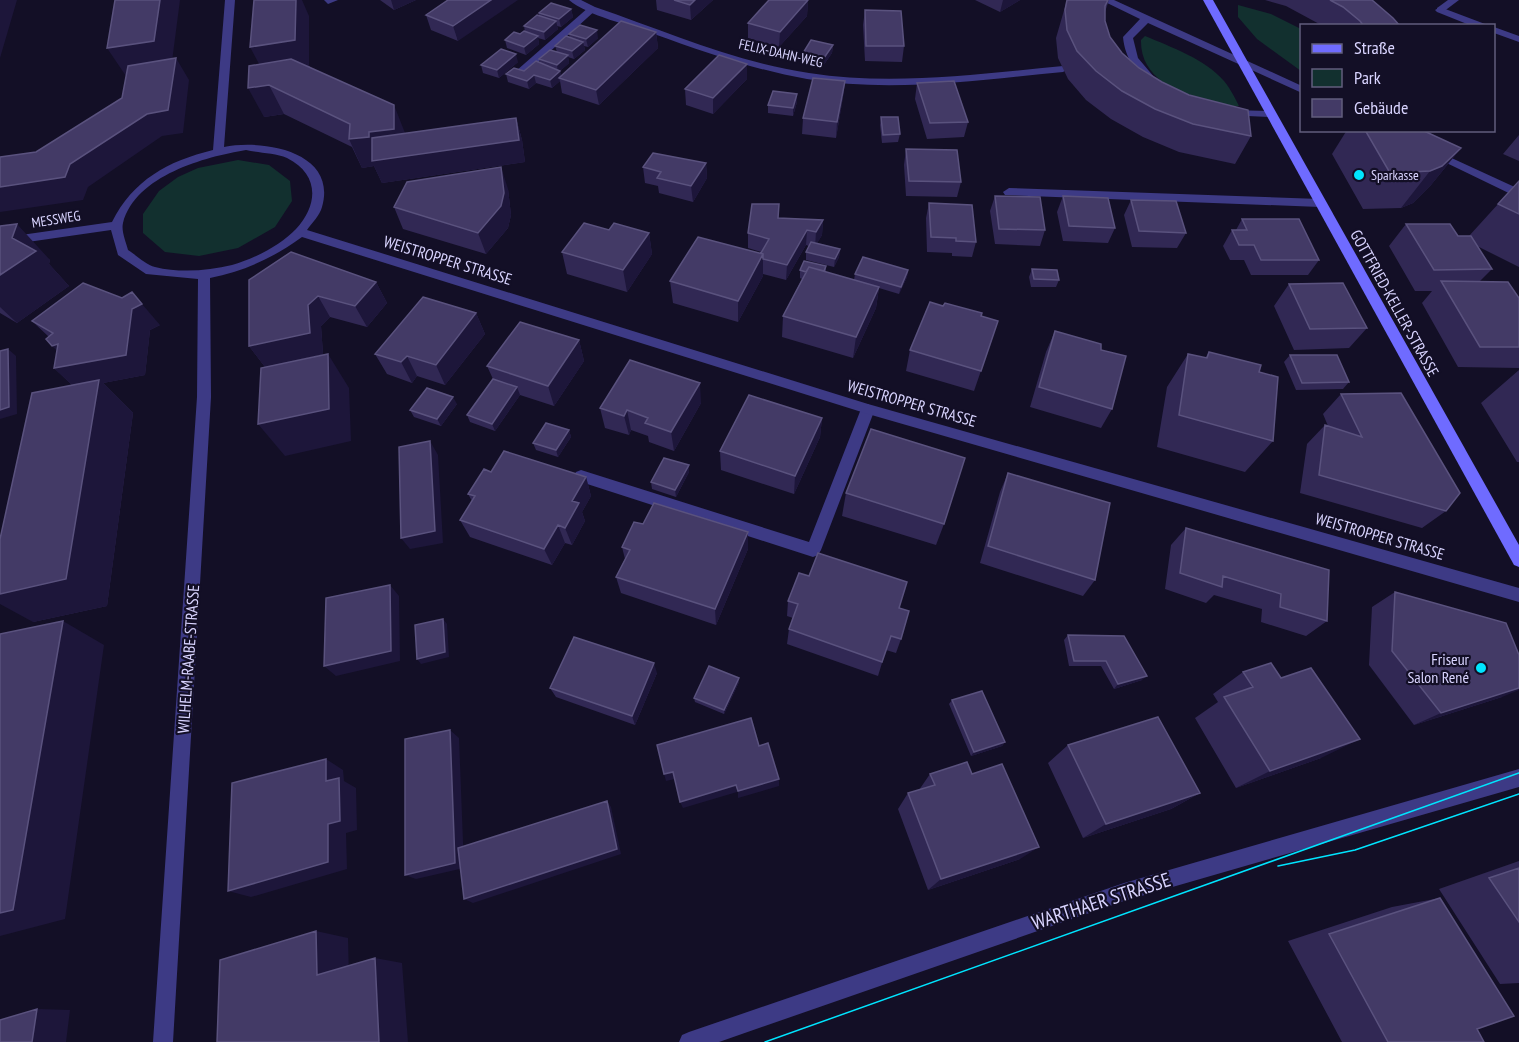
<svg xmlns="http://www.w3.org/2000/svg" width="1519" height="1042" font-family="'PT Sans Narrow',sans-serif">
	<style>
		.green { fill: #12302f }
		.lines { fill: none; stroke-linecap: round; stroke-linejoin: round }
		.lane { fill: #3d3a85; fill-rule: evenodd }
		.street { fill: #3d3a85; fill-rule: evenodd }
		.secondary { fill: #6f6bff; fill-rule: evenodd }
		.tram { stroke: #00e5ff; stroke-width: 1.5 }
		.wall { fill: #312854 }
		.shaded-wall { fill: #1d163a }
		.building { fill: #433a66; stroke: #5a527e; stroke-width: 1.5 }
		.poi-dot { fill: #00e5ff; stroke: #130f26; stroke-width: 2 }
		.labels { text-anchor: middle; stroke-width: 4.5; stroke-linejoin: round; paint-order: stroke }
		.far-street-label { font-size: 14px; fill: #d9d4ff; stroke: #130f26 }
		.far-poi-label { font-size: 14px; fill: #d9d4ff; stroke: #130f26; text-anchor: start }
		.street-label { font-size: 16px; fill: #d9d4ff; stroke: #130f26 }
		.poi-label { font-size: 16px; fill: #d9d4ff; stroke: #130f26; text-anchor: end }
		.near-street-label { font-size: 20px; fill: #d9d4ff; stroke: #130f26 }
	</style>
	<rect width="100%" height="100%" fill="#130f26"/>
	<path class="green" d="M1238,5L1271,14L1301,29V71L1257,39L1238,17Z
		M1145,36C1171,47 1205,59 1224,81C1230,88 1235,98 1239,106C1228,107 1218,103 1207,100C1176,93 1140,77 1141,40Z
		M238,160L269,165L290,181L292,201L275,227L238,248L199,256L165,252L143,233V214L159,191L178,177L198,168Z"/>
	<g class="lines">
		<path class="lane" d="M324,0H338L328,4Z
			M589,7L597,9L524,75H516V71Z
			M1440,7L1485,24L1487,26H1472L1437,12L1435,10Z
			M1494,27L1519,36V42L1494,33Z
			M1009,188L1320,199L1326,203L1320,207L1005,195L1003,192Z
			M868,404L875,409L821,550L818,555L813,557L581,482L576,480L574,476L576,472L581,470L809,542L861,409Z"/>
		<path class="street" d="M225,0H235L224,147C262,139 338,151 322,207C320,215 312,223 307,230L868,404L1519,588V602L868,414L302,237C273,258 245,271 210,278L211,397L173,1042H153L197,397L198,279L146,274L118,255L111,230L0,246V238L112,222C133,180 168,161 213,150ZM246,150C258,153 275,153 287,158C319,174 319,204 296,229C281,245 254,259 232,265C208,271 179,273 155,267C146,265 136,255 128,250C126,242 121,231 123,223C136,175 205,157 246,150Z
			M569,0H581L595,7C665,31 735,62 809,73C893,86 979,74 1063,66L1068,69L1063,72C979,80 892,93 807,79C755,70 704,52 654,34C630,25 588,16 569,0Z
			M1101,0H1114L1302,86V93L1148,23L1133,38L1138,58L1160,84L1151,86C1136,71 1125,59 1123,37L1140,19Z
			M1448,0H1459L1443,12H1437V8Z
			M1230,110L1269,111L1274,114L1269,117L1226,115V111Z
			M1432,149L1519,189V198L1428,154V150Z
			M1519,769V787L1124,901L719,1042H679L682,1035L689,1032L1124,883Z"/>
		<path class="secondary" d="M1203,0H1213L1519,545V567L1514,565Z"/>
		<path class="tram" d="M1278,866L1355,850L1519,794
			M765,1042L1519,773"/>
	</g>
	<path class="wall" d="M380,0H416L394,10Z
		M448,0L458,41L431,30L426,15Z
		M656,0H713L691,20L657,10Z
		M808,0L807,16L779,47L748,38V23Z
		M975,0H1020L1000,12Z
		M1067,0H1109L1105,12V21L1110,37L1122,53L1139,68L1251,136L1235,164L1179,152L1143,137L1111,119L1086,100L1068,79L1058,58L1056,38Z
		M1265,0H1372L1400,26H1323L1286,6Z
		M571,9L573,17L561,27L557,26L558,29L545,40L538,38L539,44L526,55L507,48L505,40L525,32L524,26L539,16V13Z
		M865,10L904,46L902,62L865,61L863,25Z
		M309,16V66L405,134L516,118L522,140L525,162L382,183L374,166L362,168L352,147L284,114L264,117L259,64Z
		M656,32L658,48L599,105L562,93L560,81L552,88L536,83L529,89L508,82L506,74L524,71L540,63L539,59L557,52L555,46L570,38L569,34L598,38L588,47L584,46L585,50L574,59L568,57L569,63L560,71L561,76Z
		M833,45L832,53L823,66L802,61L803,53Z
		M518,62L499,78L483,73L481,65Z
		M747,79L713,114L686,105L685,89Z
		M845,81L843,97L836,138L802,134L803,118Z
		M917,83L968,122L964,137L927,139L915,99Z
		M797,94V102L793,116L768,113V105Z
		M881,117L900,134L898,142L882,143L880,125Z
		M1347,130H1422L1461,148L1431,185L1413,203L1401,208L1363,209L1332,154Z
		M1519,135V161L1503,154Z
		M906,149L961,182L957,197L906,196L904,165Z
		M706,163L707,178L693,202L659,193L658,186L645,183L643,167Z
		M1519,181V267L1477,246L1492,269L1480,281L1519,298V368L1458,367L1422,303L1432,291H1415L1389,246L1406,224L1458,236H1469Z
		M508,189L511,215L508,228L486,254L403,229L394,207Z
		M995,196L1045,230L1040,246L995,244L990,211Z
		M1063,196L1115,228L1108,243L1063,241L1057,212Z
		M1131,200L1186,233L1177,248L1132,247L1124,215Z
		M929,203L976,242L972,257L952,256V253L927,252L926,218Z
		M779,218L823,220L822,235L817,243L840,249L839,257L834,267L806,260V252L809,246L806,245L786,280L763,274V276L738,322L673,303L670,281L761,253V252L748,248V233Z
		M1242,219L1319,260L1308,275H1251L1244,260H1230L1223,246L1232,230H1236Z
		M0,226L50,260L49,264L69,286L17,323L0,313Z
		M609,230L649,233L652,254L627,292L567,274L562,252Z
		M826,266V272L854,280L855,274L908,270L907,277L899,294L879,288L876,308L853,358L782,337L783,316L802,279L800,278V270Z
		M1032,269L1059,280L1056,287H1031L1029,277Z
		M249,280L376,282L387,303L367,327L330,317L321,326L323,354L265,367L249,346Z
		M1289,284L1367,328L1349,348L1294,350L1274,306Z
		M476,313L485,334L445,385L417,376L412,383L387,374L375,354Z
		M981,316L998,321L974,391L906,371L910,350Z
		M32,321L160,325L150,330L145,375L103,383L133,413L107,606L33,622L72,385L54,368L57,351L49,337Z
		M1055,331L1101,350L1112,409L1101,428L1030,407L1046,352Z
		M579,340L584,361L554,406L520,395L495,431L470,422L467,415L493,379L487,366Z
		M1209,352L1259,372L1273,441L1245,472L1157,447L1167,387L1188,354L1205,358Z
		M1290,355L1349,382L1343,389L1296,390L1284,362Z
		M1519,370V462H1517L1481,403Z
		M1341,394L1446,511L1422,528L1300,493L1307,444L1325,425L1328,426L1323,414Z
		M701,403L674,451L649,442L648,436L631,430L629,435L605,428L600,408Z
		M457,404L441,426L414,417L410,410Z
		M822,418L820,437L794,494L721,470L720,451Z
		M569,430L571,437L558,457L536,450L533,443Z
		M491,472L586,477L591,496L582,512L585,521L572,545L565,543L552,565L470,537L460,520L472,501L468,494Z
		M689,472L676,497L652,489L651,482Z
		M1008,473L1095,580L1083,596L980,563L1000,492Z
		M846,493L944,524L936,545L842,516Z
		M643,524L748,532V549L716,625L621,593L616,577L625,559L622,547Z
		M1186,528L1327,621L1306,636L1261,622L1262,609L1214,595L1206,603L1165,589L1171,545Z
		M1395,592L1502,697L1414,725L1369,665L1372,607Z
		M788,601L899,608L901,639L896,653L886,650L878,676L787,644L789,629L793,618L787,616Z
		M1068,635L1142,680L1114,689L1101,666H1069L1064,640Z
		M1243,672L1321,758L1236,788L1195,718L1218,702L1213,694Z
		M657,673L635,725L556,697L550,688Z
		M739,678V682L724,714L695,702L694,698Z
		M952,700L1005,742L1002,746L971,756L949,704Z
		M1068,745L1200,793L1171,809L1083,838L1048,763Z
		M930,774H972L1020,859L928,890L898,809L908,793L919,790Z
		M1519,861V983L1500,984L1439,889Z
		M1440,898L1477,1029L1484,1042H1342L1288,941L1392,907Z"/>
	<path class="shaded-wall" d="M0,0H17L0,58Z
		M160,0H180L171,69L126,76L107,48Z
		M296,0H302L309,16V69L265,75L250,47Z
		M391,0H416L394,10Z
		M491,0H518L458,41L453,26Z
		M695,0H713L691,20L690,5Z
		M808,0L807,16L779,47L780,32Z
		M1003,0H1020L1000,12Z
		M571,9L573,17L561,27L559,19Z
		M556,21L558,29L545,40L544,32Z
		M597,30L598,38L588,47L586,39Z
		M656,32L658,48L599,105L596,90Z
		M538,36L539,44L526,55L524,47Z
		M583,42L585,50L574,59L572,51Z
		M833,45L832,53L823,66L824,58Z
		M516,54L518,62L499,78L497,70Z
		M568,55L569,63L558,73L557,65Z
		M176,58L189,80L183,133L162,136L88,187L83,200L0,212V187L70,164Z
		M747,64V79L713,114V98Z
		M560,71L562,78H559L560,81L552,88L550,80Z
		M534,75L536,83L529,89L527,81Z
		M845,81L843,97L836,138L837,122Z
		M269,85L284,114L264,117L248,88Z
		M797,94V102L793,116V108Z
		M394,105L405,133L516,118L522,140L525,162L382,183L374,166L362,168L349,139L369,132Z
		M1461,148L1431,185L1413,203L1401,208L1430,171Z
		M706,163L707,178L693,202L691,186Z
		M501,167L508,189L511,215L508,228L486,254L478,233Z
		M823,220L822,235L815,247L816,232Z
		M17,224L50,260L49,264L69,286L17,323L0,307V275Z
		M807,230L806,245L786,280L787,265Z
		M649,233L652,254L627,292L623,270Z
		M840,249L839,257L834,267L835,259Z
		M763,254V276L738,322V301Z
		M908,270L907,277L899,294L901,287Z
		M376,282L387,303L367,327L355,306Z
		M879,287L876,308L853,358L856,337Z
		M318,296L330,317L321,326L323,354L265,367L249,346Z
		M142,304L160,325L150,330L145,375L103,383L133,413L107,606L33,622L0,604V594L75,388L54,368L72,365L52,346L132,309Z
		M476,313L485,334L445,385L436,365Z
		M579,340L584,361L554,406L548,386Z
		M8,349L16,356L17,414L0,419V410Z
		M328,354L349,388L351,441L285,456L258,424Z
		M407,356L417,376L412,383L401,362Z
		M700,383L701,403L674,451L671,432Z
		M517,387L520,395L495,431L492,424Z
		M453,397L457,404L441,426L437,419Z
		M627,410L631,430L629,435L624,416Z
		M822,418L820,437L794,494L795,476Z
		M569,430L571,437L558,457L556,450Z
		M430,441L438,455L443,543L410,549L401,538Z
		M689,465V472L676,497L675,490Z
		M586,477L591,496L582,512L585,521L572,545L565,528L572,501Z
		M558,525L565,543L552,565L544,549Z
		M748,532V549L716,625L715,609Z
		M390,585L399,596L400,661L336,676L324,666Z
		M443,619L447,624L449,657L421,664L417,659Z
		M63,621L104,645L65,919L0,936V913Z
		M654,663L657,673L635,725L632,716Z
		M1147,676L1142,680L1114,689L1118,684Z
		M739,678V682L724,714V710Z
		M1519,688V690L1502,697L1414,725L1441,713Z
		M450,730L459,738L464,868L416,879L405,875Z
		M1360,739L1321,758L1236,788L1270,771Z
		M1005,742L1002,746L971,756L974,752Z
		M326,759L343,770L344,781L356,788L357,830L346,833L347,869L251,897L228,891L326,781Z
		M673,772L675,779L666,781L664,774Z
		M779,779V786L738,798V791Z
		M736,785L737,792L683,808L680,802Z
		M1200,793L1171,809L1083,838L1106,824Z
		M607,801L611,807L621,854L473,903L464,899Z
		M1039,847L1020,859L928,890L941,879Z
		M316,931L348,938L349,979L317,975Z
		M375,958L402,963L408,1042H379Z
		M37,1009L70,1010L66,1042H32Z"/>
	<path class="building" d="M115,0H160L154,41L107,48Z
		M254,0H296L295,40L250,47Z
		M448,0H491L453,26L426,15Z
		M674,0H695L690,5Z
		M769,0H808L780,32L748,23Z
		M1067,0H1108L1105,6V21L1110,37L1122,53L1139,68L1162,82L1189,95L1248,110L1251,136L1193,124L1155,109L1122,91L1096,71L1077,51L1067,30L1065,10Z
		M1330,0H1372L1393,18L1400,26H1364L1360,21L1343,7Z
		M551,3L571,9L559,19L539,13Z
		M865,10L901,11L904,46H866Z
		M537,15L556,21L544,32L524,26Z
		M621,21L656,32L596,90L559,78Z
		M580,25L597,30L586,39L569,34Z
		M524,31L538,36L524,47L505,40L514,32L520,34Z
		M566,36L583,42L572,51L555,46Z
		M811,40L833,45L824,58L803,53Z
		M501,49L516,54L497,70L481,65Z
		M550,50L568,55L557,65L539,59Z
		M719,55L747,64L713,98L685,89Z
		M176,58L168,110L147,114L70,164L65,177L0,187V157L36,152L122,98L128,66Z
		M291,59L394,105V129L369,132V137L349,139L350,124L269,85L248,88L249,66Z
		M536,61L560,71L550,80L534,75L527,81L506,74L514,68L524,71Z
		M813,78L845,81L837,122L803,118Z
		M954,81L968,122L930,123L917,83Z
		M773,91L797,94L793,108L768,105Z
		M881,117H898L900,134L883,135Z
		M516,118L519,140L372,161V138Z
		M1365,130H1422L1461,148L1442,166L1430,171L1390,173Z
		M906,149L957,150L961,182L909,181Z
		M653,153L706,163L691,186L657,178L661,172L643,167Z
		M501,167L504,193L501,206L478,233L394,207L407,182Z
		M1519,181V214L1498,204Z
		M995,196L1040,197L1045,230L999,229Z
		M1063,196L1108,198L1115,228L1069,226Z
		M1131,200L1176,201L1186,233L1139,231Z
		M929,203L972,205L976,242L956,241V238L931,237Z
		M752,204H779L778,218L823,220L816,232L807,230L787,265L763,259V254L761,253L769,239L748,233Z
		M1242,219H1299L1319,260H1261L1254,245H1239L1232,230H1247Z
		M584,223L609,230L614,223L649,233L623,270L562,252Z
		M17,224L12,238L36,251L0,275V226Z
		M1406,224H1450L1458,236H1471L1492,269L1434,270Z
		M698,237L763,254L738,301L670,281Z
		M811,242L840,249L835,259L806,252Z
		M291,252L376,282L355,306L318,296L308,305L310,333L249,346V280Z
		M863,257L908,270L901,287L855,274Z
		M804,261L826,266L824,271L809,267L806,272L800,270Z
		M809,267L879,287L856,337L783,316Z
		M1032,269L1057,270L1059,280L1034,279Z
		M1441,281L1508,282L1519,298V347H1480Z
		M83,283L122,298L132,292L142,304L132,309L126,355L54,368L58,344L52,346L46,339L53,333L32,321Z
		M1343,283L1367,328L1310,329L1289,284Z
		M423,297L476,313L436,365L407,356L401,362L375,354Z
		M930,302L943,306L945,303L982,313L981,316L998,321L981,371L910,350Z
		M520,322L579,340L548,386L487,366Z
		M1055,331L1101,344V350L1126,356L1112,409L1039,387Z
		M8,349L9,407L0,410V351Z
		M1209,352L1261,365L1259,372L1278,377L1273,441L1179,415L1188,354L1207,358Z
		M328,354L329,409L258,424L261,368Z
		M1290,355H1337L1349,382L1302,383Z
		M630,360L700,383L671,432L645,423L648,418L627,410L624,416L600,408Z
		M493,379L517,387L492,424L467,415Z
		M99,380L66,579L0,594V539L32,393Z
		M427,388L453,397L437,419L410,410Z
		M1401,393L1460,493L1446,511L1319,475L1325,425L1362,437L1341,394Z
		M749,395L822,418L795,476L720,451Z
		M546,423L569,430L556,450L533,443Z
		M871,429L965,458L944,524L846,493Z
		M430,441L435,531L401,538L399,447Z
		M504,451L586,477L572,501L579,503L565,528L558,525L544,549L460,520L475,496L468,494L484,469L491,472Z
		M664,458L689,465L675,490L651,482Z
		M1008,473L1110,503L1095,580L988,546Z
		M654,503L748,532L715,609L616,577L630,550L622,547L634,522L643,524Z
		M1186,528L1329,570L1327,621L1280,607L1281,594L1223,576L1222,587L1180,573Z
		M818,553L907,582L899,608L909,611L901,639L891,636L882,662L789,629L798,604L788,601L799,573L809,576Z
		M390,585L391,651L324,666L326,598Z
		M1395,592L1506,623L1519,655V688L1441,713L1392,651Z
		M443,619L445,652L417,659L415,625Z
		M63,621L13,910L0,913V634Z
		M1068,635L1124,636L1147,676L1118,684L1106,661H1074Z
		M574,637L654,663L632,716L550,688Z
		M1271,663L1281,678L1311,668L1360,739L1270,771L1224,697L1253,687L1243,672Z
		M709,666L739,678L724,710L694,698Z
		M982,691L1005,742L974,752L952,700Z
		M1158,717L1200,793L1106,824L1068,745Z
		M751,718L759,746L768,743L779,779L738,791L736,785L680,802L673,772L664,774L657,745Z
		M450,730L455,863L405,875V739Z
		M326,759V781L339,778L340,821L328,824V862L228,891L232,783Z
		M967,762L972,774L1002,764L1039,847L941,879L908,793L935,785L930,774Z
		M607,801L617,849L464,899L458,848Z
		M1519,868V922L1489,878Z
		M1440,898L1514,1016L1477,1029L1484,1042H1388L1329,934Z
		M316,931L317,975L375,958L379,1042H217L220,960Z
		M37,1009L32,1042H0V1020Z"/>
	<g class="poi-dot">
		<circle cx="1359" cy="175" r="6"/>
		<circle cx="1481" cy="668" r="6"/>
	</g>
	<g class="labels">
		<g class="far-street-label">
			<text transform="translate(781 53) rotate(13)" y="5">FELIX-DAHN-WEG</text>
			<text transform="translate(56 219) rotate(-9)" y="5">MESSWEG</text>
		</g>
		<g class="far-poi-label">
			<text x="1371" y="180">Sparkasse</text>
		</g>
		<g class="street-label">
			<text transform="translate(448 260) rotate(17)" y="6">WEISTROPPER STRASSE</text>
			<text transform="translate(1395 303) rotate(61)" y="6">GOTTFRIED-KELLER-STRASSE</text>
			<text transform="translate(912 403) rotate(16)" y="6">WEISTROPPER STRASSE</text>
			<text transform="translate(1380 536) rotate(16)" y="6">WEISTROPPER STRASSE</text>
			<text transform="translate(188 659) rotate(-86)" y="6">WILHELM-RAABE-STRASSE</text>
		</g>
		<g class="poi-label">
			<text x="1469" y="665">Friseur<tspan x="1469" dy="18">Salon René</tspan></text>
		</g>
		<g class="near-street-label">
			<text transform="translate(1101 901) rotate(-18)" y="7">WARTHAER STRASSE</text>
		</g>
	</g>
	<rect x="1300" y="24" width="195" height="108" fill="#130f26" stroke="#625e7d" stroke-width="1.5"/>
	<rect x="1312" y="44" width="30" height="9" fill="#6f6bff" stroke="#625e7d" stroke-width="1.5"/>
	<text x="1354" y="54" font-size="18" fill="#d9d4ff">Straße</text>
	<rect x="1312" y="69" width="30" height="18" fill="#12302f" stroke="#625e7d" stroke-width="1.5"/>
	<text x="1354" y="84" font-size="18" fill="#d9d4ff">Park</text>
	<rect x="1312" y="99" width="30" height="18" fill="#433a66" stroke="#625e7d" stroke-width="1.5"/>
	<text x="1354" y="114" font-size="18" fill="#d9d4ff">Gebäude</text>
</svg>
